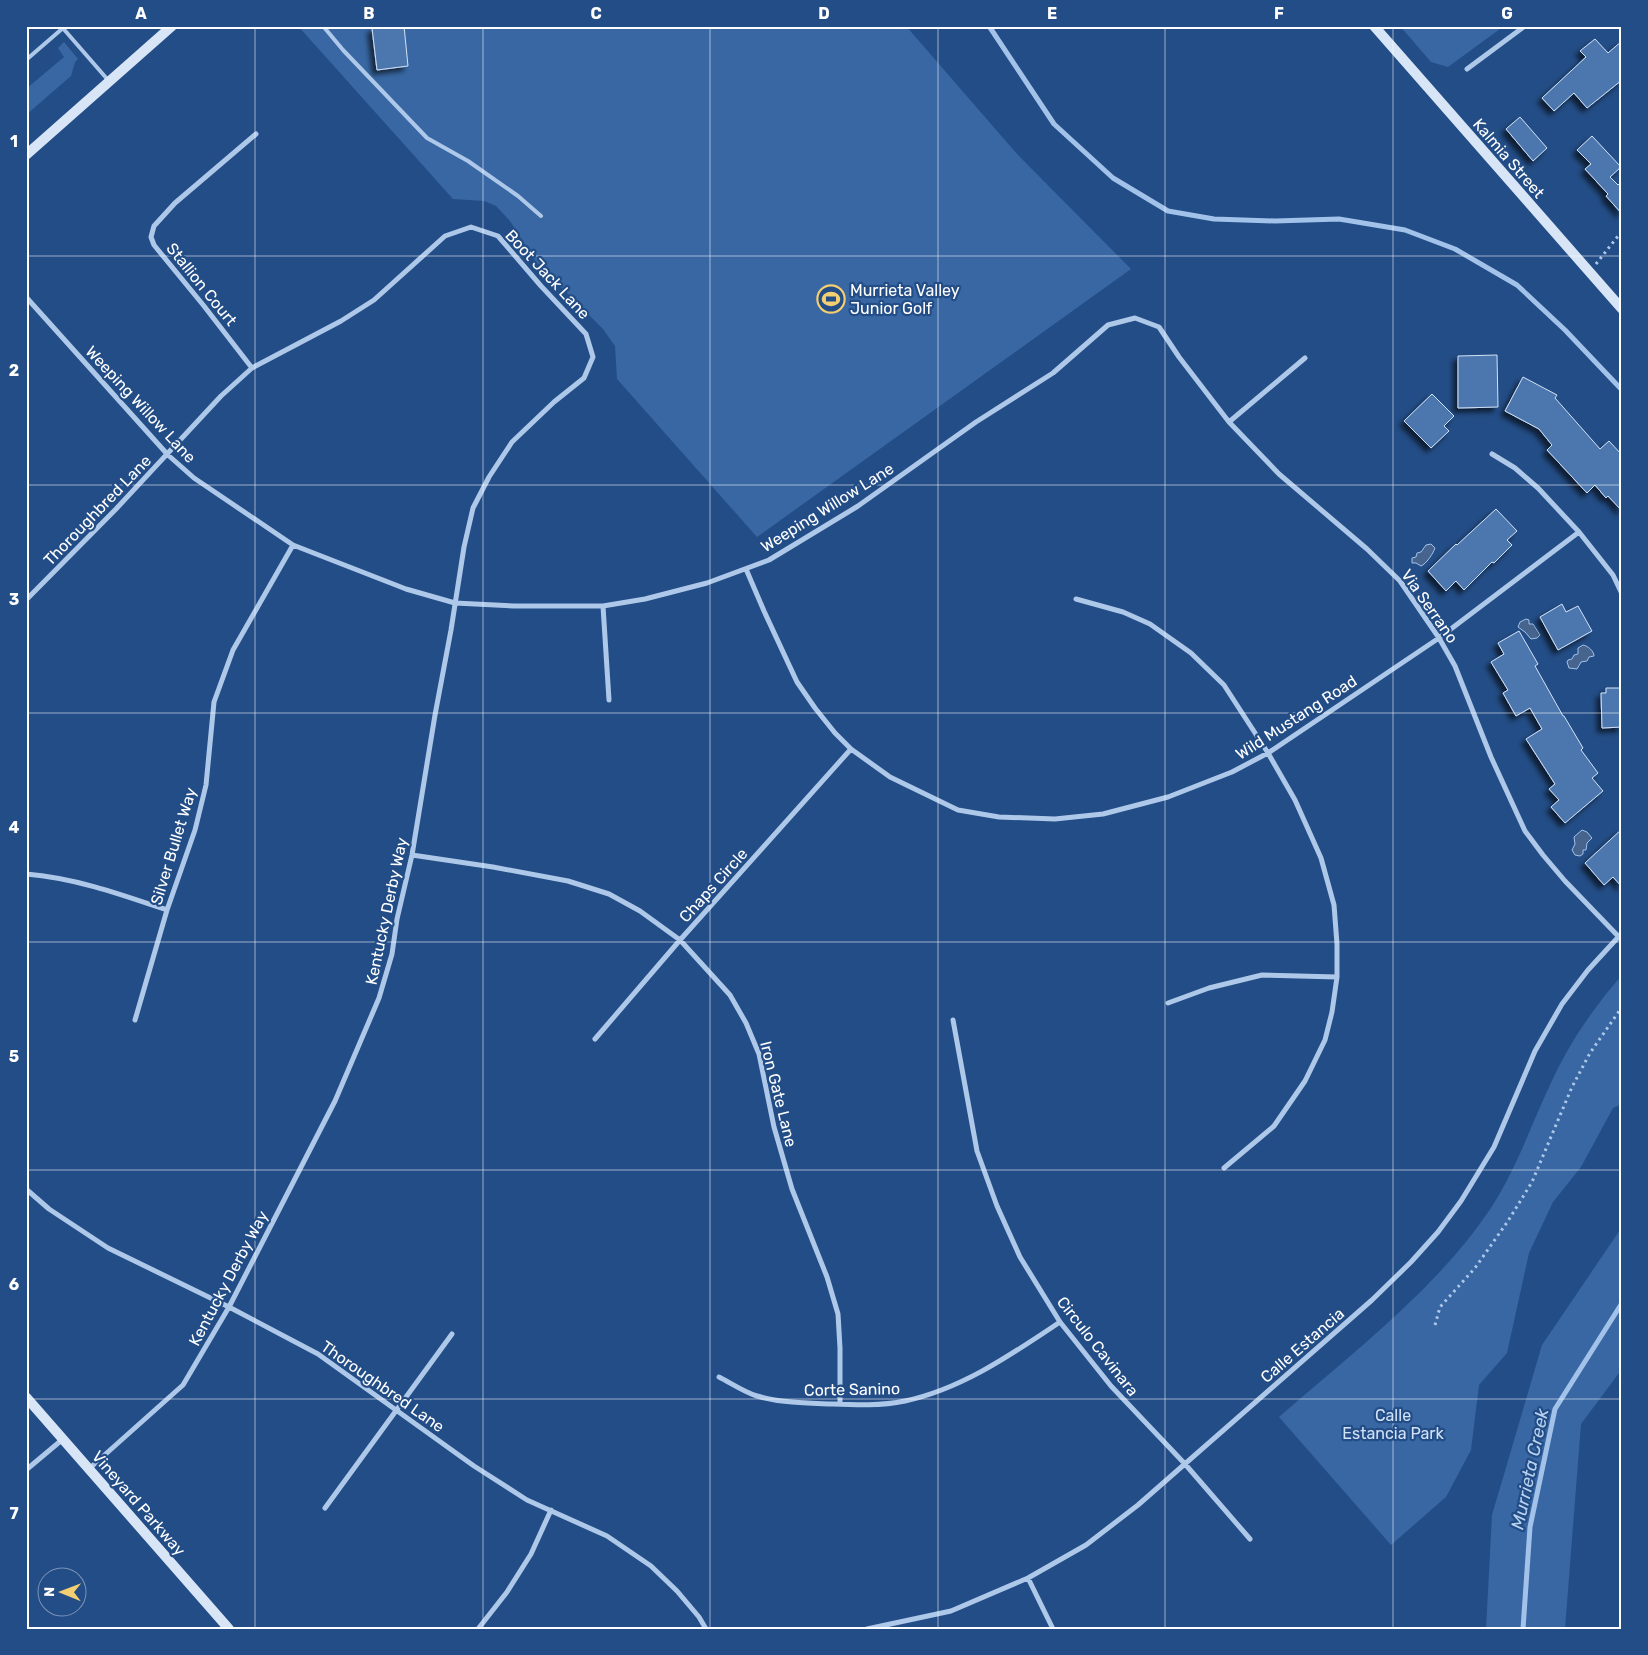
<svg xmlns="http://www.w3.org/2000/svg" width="1648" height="1655" font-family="Rubik,sans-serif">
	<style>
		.green { fill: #3867a3 }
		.water { fill: #46648d; stroke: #a2c2ea }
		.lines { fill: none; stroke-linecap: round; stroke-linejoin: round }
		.stream { stroke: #a2c2ea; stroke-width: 5 }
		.building { fill: #4c77ae; stroke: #d2e2f7; filter: url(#shadow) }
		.path { stroke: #aec8e9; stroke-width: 3; stroke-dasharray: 2.5 4; stroke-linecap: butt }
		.lane { stroke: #aec8e9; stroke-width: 4 }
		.street { stroke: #aec8e9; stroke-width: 5 }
		.secondary { stroke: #d8e5f7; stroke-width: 10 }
		.grid { fill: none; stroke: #fff; stroke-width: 1; stroke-opacity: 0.55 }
		.labels { text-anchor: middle; stroke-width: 4.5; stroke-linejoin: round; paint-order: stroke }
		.street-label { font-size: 16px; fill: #fff; stroke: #234d86 }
		.poi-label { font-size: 16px; fill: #fff; stroke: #234d86; text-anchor: start }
		.park-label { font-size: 16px; fill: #d2e2f7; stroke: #234d86 }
		.water-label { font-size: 18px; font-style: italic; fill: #b9d2f0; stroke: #234d86 }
		.neatline { fill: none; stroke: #fff; stroke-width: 2 }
		.grid-label { font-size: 16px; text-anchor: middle; font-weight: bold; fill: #fff }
	</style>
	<defs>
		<filter id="shadow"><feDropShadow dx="-4.5" dy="4.5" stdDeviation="2.5" flood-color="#0009"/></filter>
	</defs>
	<rect width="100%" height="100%" fill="#234d86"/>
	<path class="green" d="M298,26H906L1017,154L1131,269L757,537L617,379L615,346L603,329L536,262L510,221L496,206L484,201L453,199Z
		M1400,26H1504L1448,67L1431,62Z
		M64,42L78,59L75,62L71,76L26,115V89L64,57L58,48Z
		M1622,975V1104L1613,1108L1581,1167L1553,1202L1529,1253L1507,1353L1479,1385L1471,1450L1446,1497L1391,1545L1279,1417C1353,1352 1436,1290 1491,1208C1517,1168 1530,1127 1550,1085C1568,1045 1593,1008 1622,975Z
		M1622,1227V1369L1581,1424L1565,1629H1486L1492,1515L1542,1345Z"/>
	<path class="water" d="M1431,544L1435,548C1433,554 1426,564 1421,566L1416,563H1412V558L1416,557L1417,553L1421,552L1426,545Z
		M1526,619L1529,620V624H1533L1540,635L1537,638L1531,639L1525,632L1518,627L1520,622Z
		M1583,645C1588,646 1594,651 1594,656L1589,657L1587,661L1581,662L1577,669L1569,668L1567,662L1568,660L1572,659L1574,655L1578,654V648Z
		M1582,830L1587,832L1592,838L1587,843L1586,850H1583V854L1580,856L1575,855L1572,850L1575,844L1574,837Z"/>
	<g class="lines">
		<path class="stream" d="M989,26L1054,124L1113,178L1168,211L1214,219L1275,221L1339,219L1405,230L1455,249L1517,285L1565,330L1622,390
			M1523,1629L1530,1527L1555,1409L1622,1303"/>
	</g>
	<path class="building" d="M389,26H404L408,66L377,70L372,28Z
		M1595,39L1608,53L1622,41V80L1587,108L1574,93L1554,111L1542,98L1586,57L1580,51Z
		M1520,117L1547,148L1533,161L1506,129Z
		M1592,136L1621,167L1610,177L1618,185L1622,181V214L1606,196L1608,194L1585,169L1591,164L1577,150Z
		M1497,355L1498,407L1458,408V356Z
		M1523,377L1557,395L1555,398L1600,449L1609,441L1622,455V511L1608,496L1606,498L1595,485L1587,493L1547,450L1552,445L1539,429L1505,411Z
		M1432,394L1454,416L1444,426L1449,431L1431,448L1404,421Z
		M1496,509L1517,531L1507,540L1512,545L1494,563L1492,562L1464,590L1456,581L1446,591L1428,571L1456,544L1457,545Z
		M1562,604L1566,612L1578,606L1592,631L1558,650L1540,617Z
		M1519,631L1538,664L1535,666L1563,716H1564L1583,748L1581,750L1598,773L1592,778L1603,791L1565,823L1551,807L1559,800L1549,789L1555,784L1526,739L1542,729L1530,708L1516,716L1503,693L1508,690L1491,662L1504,654L1498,643Z
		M1606,688H1622V727L1602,728L1601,693H1606Z
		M1622,829V887L1613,877L1604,885L1585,863Z"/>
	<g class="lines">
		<path class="path" d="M1596,264L1622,231
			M1435,1325L1440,1307L1475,1268L1508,1221L1532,1182L1572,1087L1590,1053L1622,1007"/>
		<path class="lane" d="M61,26L108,80
			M323,26L343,50L427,138L468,161L518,196L541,216
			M26,60L63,28"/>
		<path class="street" d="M1467,69L1525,26
			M26,297L168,455L194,478L293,545L406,589L455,603L514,606H603L645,599L707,583L769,560L858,506L976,422L1053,373L1108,325L1135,318L1159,327L1179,357L1229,422L1279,474L1367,549L1400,581L1439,638L1455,666L1491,757L1525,831L1543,855L1565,881L1618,936
			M252,368L204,306L154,245L151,237L154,226L175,203L256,134
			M1229,422L1305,358
			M1492,454L1515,468L1538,488L1579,532L1613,575L1622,594
			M746,569L764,611L797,682L815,708L835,733L851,749L890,777L958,810L999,817L1055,819L1103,814L1168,797L1232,772L1268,753L1439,638L1579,532
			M1076,599L1123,612L1150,624L1191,653L1224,685L1268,753L1295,800L1321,858L1334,905L1337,944V977L1332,1012L1325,1040L1305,1081L1274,1126L1224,1168
			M26,600L116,509L221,396L252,368L341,321L374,300L445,236L471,227L498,236L541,286L586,334L593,357L584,378L554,402L512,442L489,477L473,508L464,547L451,630L435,715L412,855L397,919L392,954L379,998L335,1101L229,1307L183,1385L90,1468
			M603,606L609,700
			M412,855L493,867L568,881L609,894L640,911L680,940L730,995L746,1023L759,1054L774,1127L792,1189L827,1277L838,1314L840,1348V1404
			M26,874C75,878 120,894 167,910
			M1168,1003L1209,988L1262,975L1337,977
			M135,1020L167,910L195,830L206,785L214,702L233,650L293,545
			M953,1020L977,1151L997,1206L1020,1257L1060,1322L1111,1386L1185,1464L1250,1539
			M595,1039L680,940L851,749
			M26,1189L49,1209L108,1248L229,1307L318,1354L474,1466L527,1500L607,1536L651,1566L677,1591L699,1617L706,1629
			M719,1377C731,1383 744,1392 757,1396C781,1403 807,1403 832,1404C856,1405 881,1406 905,1401C962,1389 1012,1354 1060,1322
			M26,1470L63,1439
			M325,1508L452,1334
			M1028,1578L1053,1629
			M478,1629L507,1592L531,1554L551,1510
			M867,1629L951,1611L1028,1578L1086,1545L1138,1505L1372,1300L1411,1262L1438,1232L1461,1201L1494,1147L1535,1051L1562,1004L1588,970L1622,933"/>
		<path class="secondary" d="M1374,26L1622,309
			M26,155L172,26
			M26,1397L229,1629"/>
	</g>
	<path class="grid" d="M255,26V1629M483,26V1629M710,26V1629M938,26V1629M1165,26V1629M1393,26V1629M26,256H1622M26,485H1622M26,713H1622M26,942H1622M26,1170H1622M26,1399H1622"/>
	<defs>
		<g id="stadium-ring" transform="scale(1.4375)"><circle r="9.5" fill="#234d86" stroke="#f4cf71" stroke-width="1.5"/><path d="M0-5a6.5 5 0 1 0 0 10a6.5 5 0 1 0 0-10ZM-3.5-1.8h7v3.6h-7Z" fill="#f4cf71"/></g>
	</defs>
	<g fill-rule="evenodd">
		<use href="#stadium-ring" x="831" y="299"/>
	</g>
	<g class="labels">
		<g class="street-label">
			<text transform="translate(1509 158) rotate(49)" y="6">Kalmia Street</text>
			<text transform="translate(548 274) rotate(47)" y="6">Boot Jack Lane</text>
			<text transform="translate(202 284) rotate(51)" y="6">Stallion Court</text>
			<text transform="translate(141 404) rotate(47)" y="6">Weeping Willow Lane</text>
			<text transform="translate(827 507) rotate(-32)" y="6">Weeping Willow Lane</text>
			<text transform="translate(97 510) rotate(-46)" y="6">Thoroughbred Lane</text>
			<text transform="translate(1430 606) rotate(55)" y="6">Via Serrano</text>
			<text transform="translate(1296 717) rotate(-33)" y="6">Wild Mustang Road</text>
			<text transform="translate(173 846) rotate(-73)" y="6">Silver Bullet Way</text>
			<text transform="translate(713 885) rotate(-48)" y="6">Chaps Circle</text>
			<text transform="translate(386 911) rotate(-78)" y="6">Kentucky Derby Way</text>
			<text transform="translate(779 1094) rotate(76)" y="6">Iron Gate Lane</text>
			<text transform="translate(228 1278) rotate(-62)" y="6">Kentucky Derby Way</text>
			<text transform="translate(1302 1345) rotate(-41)" y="6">Calle Estancia</text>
			<text transform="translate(1098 1346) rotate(52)" y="6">Circulo Cavinara</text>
			<text transform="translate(383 1386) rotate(35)" y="6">Thoroughbred Lane</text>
			<text transform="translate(852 1389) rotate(-1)" y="6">Corte Sanino</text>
			<text transform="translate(139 1503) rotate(49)" y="6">Vineyard Parkway</text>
		</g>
		<g class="poi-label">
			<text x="850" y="296">Murrieta Valley<tspan x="850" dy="18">Junior Golf</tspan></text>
		</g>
		<g class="park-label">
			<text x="1393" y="1421">Calle<tspan x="1393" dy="18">Estancia Park</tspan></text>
		</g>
		<g class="water-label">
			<text transform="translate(1530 1469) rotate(-78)" y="6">Murrieta Creek</text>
		</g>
	</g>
	<rect width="1648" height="1655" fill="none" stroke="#234d86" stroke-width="55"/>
	<g transform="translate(62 1592) rotate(271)"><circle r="24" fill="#234d86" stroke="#7b94b6"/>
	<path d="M0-4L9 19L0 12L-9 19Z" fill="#f4cf71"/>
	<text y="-8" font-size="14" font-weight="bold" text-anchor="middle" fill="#ffffff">N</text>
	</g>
	<rect x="28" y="28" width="1592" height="1600" class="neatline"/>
	<g class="grid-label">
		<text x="141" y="19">A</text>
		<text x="369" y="19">B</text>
		<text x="596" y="19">C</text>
		<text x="824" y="19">D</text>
		<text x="1052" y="19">E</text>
		<text x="1279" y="19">F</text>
		<text x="1507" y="19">G</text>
		<text x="14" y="147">1</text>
		<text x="14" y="376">2</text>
		<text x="14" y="605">3</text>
		<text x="14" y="833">4</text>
		<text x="14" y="1062">5</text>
		<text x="14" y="1290">6</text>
		<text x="14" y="1519">7</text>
	</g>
</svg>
